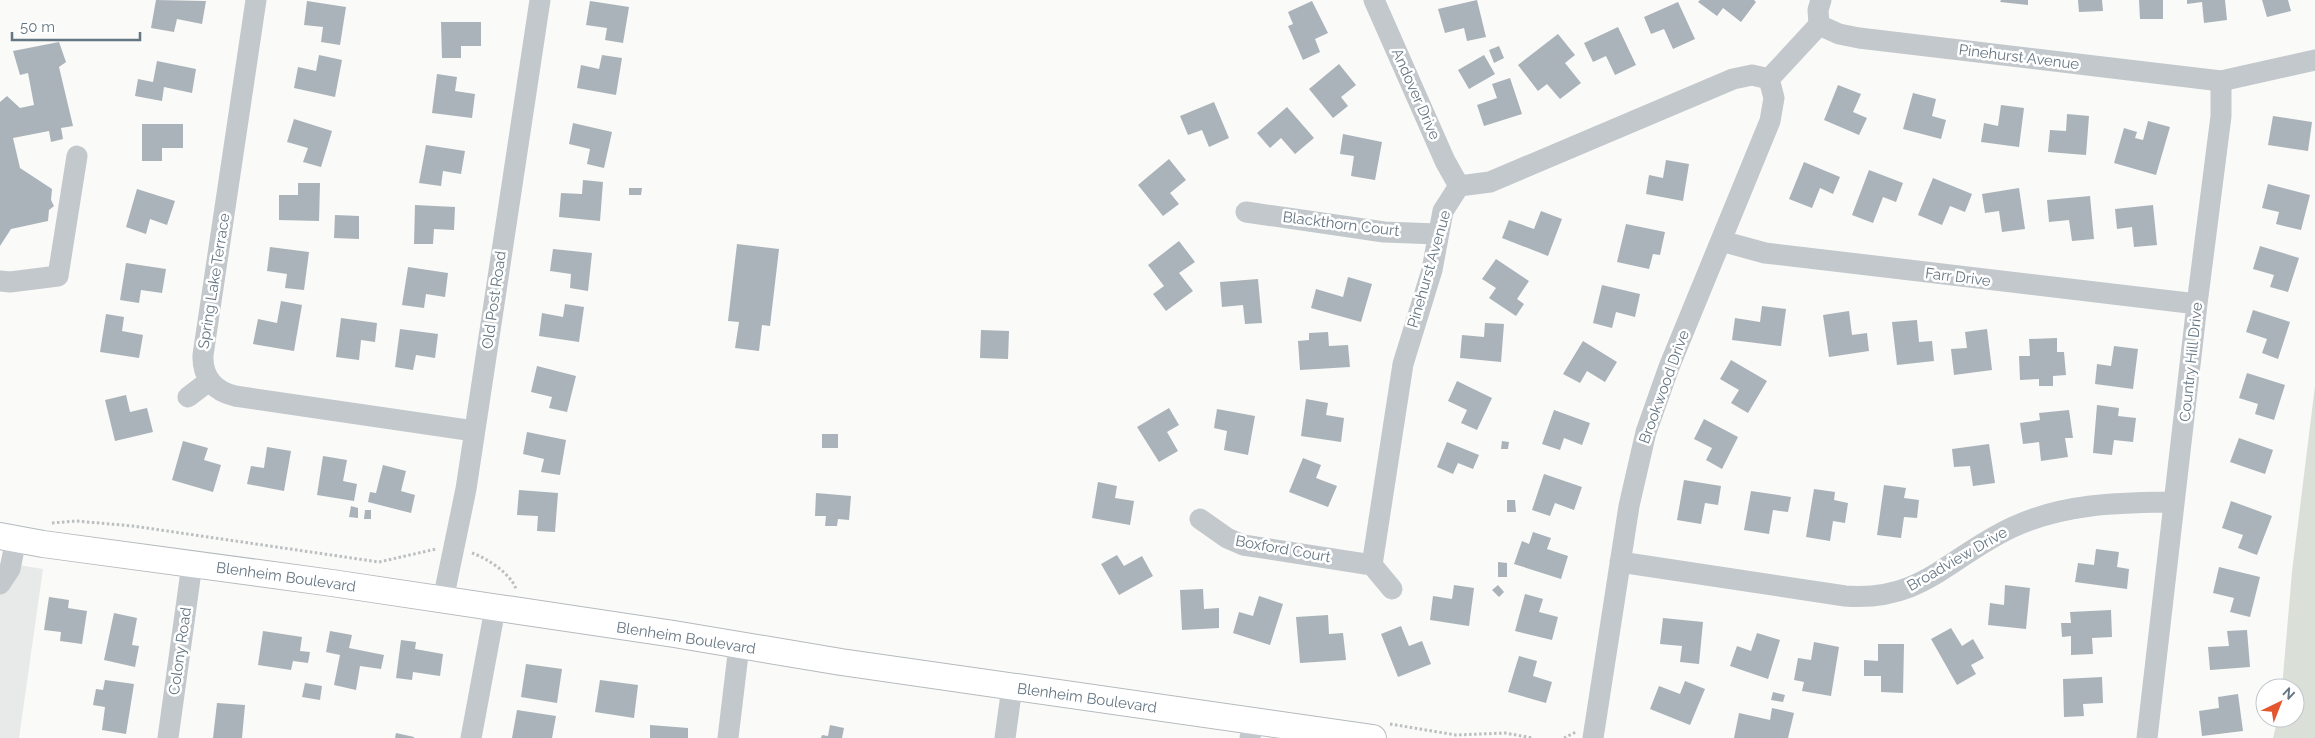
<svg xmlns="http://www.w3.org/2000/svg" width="2315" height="738" font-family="Raleway,sans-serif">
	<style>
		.built { fill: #e8e9e9 }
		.green { fill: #dadfd7 }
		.building { fill: #aab3b9 }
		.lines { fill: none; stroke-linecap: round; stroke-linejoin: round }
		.major-casing { stroke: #b5babe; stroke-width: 28 }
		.path { stroke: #bbbfc2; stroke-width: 3; stroke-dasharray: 2.5 2.5; stroke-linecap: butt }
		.minor { stroke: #c3c8cc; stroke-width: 21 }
		.major { stroke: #fff; stroke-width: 26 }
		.labels { text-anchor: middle; stroke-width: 5; stroke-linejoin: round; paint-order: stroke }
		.street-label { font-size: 15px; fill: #657683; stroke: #fff }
	</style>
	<rect width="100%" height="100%" fill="#fafaf8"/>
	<path class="built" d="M0,562L43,569L19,738H0Z"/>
	<path class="green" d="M2315,386V738H2273L2278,718H2295V688H2282L2292,572Z"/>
	<path class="building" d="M156,0L206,1L202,24L177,19L174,32L151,28Z
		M1477,0L1486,37L1467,41L1464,28L1445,33L1438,9Z
		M1700,0H1754L1756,2L1741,22L1723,8L1717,16L1698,2Z
		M2001,0H2028V5L2000,2Z
		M2078,0H2102L2103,11L2079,12Z
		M2139,0H2163V19H2140Z
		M2187,0H2225L2227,20L2204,23L2202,2L2187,4Z
		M2262,0H2288L2291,11L2267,17Z
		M307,1L346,7L340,45L321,42L323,27L304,25Z
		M590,1L629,7L623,43L605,40L607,28L586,25Z
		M1312,1L1328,33L1315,39L1320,52L1303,60L1288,26L1293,24L1288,12Z
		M1678,2L1695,39L1673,49L1664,29L1651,34L1644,17Z
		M441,22H481V46H461V58H442Z
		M1618,27L1636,65L1615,75L1606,56L1593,62L1584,43Z
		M1558,34L1575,55L1565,63L1581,83L1560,99L1547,84L1538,91L1518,65Z
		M59,42L66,62L59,67L73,126L61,128L63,139L51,142L49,131L13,138L20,168L52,189L51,200L54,206L49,210L48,221L11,229L0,246V102L7,96L20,108L34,105L28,73L20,75L13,51Z
		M1499,46L1504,58L1494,63L1489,50Z
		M319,55L342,60L335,97L294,88L298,67L316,71Z
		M602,55L622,58L616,95L577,88L581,65L599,69Z
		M1484,55L1495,74L1469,89L1458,70Z
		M157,61L196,69L192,93L164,87L162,101L135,96L138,79L153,82Z
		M1339,64L1356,85L1341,97L1348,106L1333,118L1309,89Z
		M437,74L457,77L455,91L475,94L472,118L432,113Z
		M1510,78L1522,114L1484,126L1477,105L1497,98L1492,84Z
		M1838,85L1861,94L1853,112L1867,118L1859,135L1824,120Z
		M1913,93L1936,99L1932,116L1946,120L1941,139L1903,129Z
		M1214,102L1229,138L1209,147L1202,130L1188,135L1180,116Z
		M2001,105L2024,108L2019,147L1981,142L1984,123L1998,126Z
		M1287,107L1314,138L1295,154L1281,138L1270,148L1257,133Z
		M2067,114L2089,116L2086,155L2048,152L2050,130L2066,131Z
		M2273,116L2312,122L2308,151L2268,145Z
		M294,119L332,131L321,167L303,162L308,148L287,142Z
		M2148,121L2170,127L2156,175L2114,163L2124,128L2137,132L2135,138L2143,140Z
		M573,123L612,132L604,168L587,164L590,149L569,144Z
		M142,124H183V148H162V161H142Z
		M1343,134L1382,142L1375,180L1351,176L1354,156L1340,154Z
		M426,145L465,151L461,174L443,171L441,186L419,183Z
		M1169,159L1186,180L1170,193L1179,204L1163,216L1138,185Z
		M1666,160L1689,164L1683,201L1646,194L1649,175L1663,178Z
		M1804,162L1840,177L1833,194L1820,188L1812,208L1789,199Z
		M1869,170L1903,183L1896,202L1883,197L1873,223L1852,215Z
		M1933,178L1972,194L1965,212L1950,206L1942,225L1918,215Z
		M583,180L603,182L600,221L559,217L561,193L582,194Z
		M298,183H320L319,221L279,220V195H298Z
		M2268,184L2310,195L2301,230L2276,224L2279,212L2262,208Z
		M629,188H642L641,195H629Z
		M2019,188L2025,229L2002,232L1999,211L1985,213L1982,194Z
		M137,189L175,201L167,225L150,219L146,234L126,227Z
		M2090,196L2094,239L2072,241L2069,220L2049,222L2047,200Z
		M415,205L455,207L454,230L434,229L433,244H414Z
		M2153,205L2157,245L2134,247L2132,227L2117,229L2115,209Z
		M1541,211L1562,219L1548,256L1502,238L1509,220L1534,229Z
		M335,215L359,216V239L334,238Z
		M1626,224L1665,232L1660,255L1653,254L1649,269L1617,262Z
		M1179,241L1195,262L1179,273L1193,291L1166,311L1153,294L1164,286L1148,265Z
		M737,244L779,249L770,326L762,325L759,351L735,348L739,322L728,321Z
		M2260,246L2299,258L2288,292L2270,287L2274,275L2253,269Z
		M270,247L309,252L304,290L285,288L287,274L267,271Z
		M553,249L592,253L588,291L570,288L571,274L550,271Z
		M1496,259L1529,281L1517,299L1524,304L1516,316L1489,298L1496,288L1482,279Z
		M126,263L166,269L162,293L141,290L139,303L120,300Z
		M408,267L448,273L445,297L426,294L424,308L402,305Z
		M1348,277L1372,284L1361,322L1311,308L1316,289L1343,297Z
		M1258,279L1262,323L1245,324L1243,305L1222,307L1220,282Z
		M1602,285L1640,294L1635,317L1616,312L1612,328L1593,323Z
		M281,301L302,305L294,351L253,344L258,319L277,323Z
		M565,304L584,307L579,342L539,336L542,313L563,317Z
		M1762,306L1786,309L1781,346L1732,340L1735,318L1760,322Z
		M2253,310L2290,322L2278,359L2262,353L2267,339L2246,332Z
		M1849,311L1852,335L1867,333L1869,351L1829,357L1823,315Z
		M106,314L124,317L122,331L143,335L139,358L100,352Z
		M341,318L377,323L375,342L361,340L359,360L336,357Z
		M1917,320L1919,342L1932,341L1934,361L1897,365L1892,322Z
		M1485,323L1504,324L1501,362L1460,358L1462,335L1484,337Z
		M400,329L438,334L435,358L416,355L413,370L395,367Z
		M1987,329L1992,370L1954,375L1951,349L1967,348L1965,332Z
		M981,330L1009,331L1008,359L980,358Z
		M1328,332L1329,346L1348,345L1350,367L1300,370L1298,341L1309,340V333Z
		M2057,338V352H2064L2066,375L2053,376V386H2039V379L2020,380L2019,356H2030L2029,339Z
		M1583,341L1617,362L1605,382L1587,371L1580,383L1563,374Z
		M2114,346L2138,349L2133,389L2095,384L2097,364L2111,366Z
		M1731,360L1767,381L1748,413L1731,403L1739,390L1720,379Z
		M537,366L576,376L567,412L549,408L552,397L531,392Z
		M2247,373L2285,385L2274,420L2255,414L2258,404L2239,398Z
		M1457,381L1492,398L1477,430L1461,423L1467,410L1448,401Z
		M126,395L130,412L147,408L153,432L115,441L105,400Z
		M1306,399L1328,403L1326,415L1344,418L1341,442L1301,436Z
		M2097,405L2119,408L2118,416L2136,418L2133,442L2114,440L2112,455L2093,453Z
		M1169,408L1179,425L1167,432L1178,451L1159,462L1137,427Z
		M1217,409L1255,416L1248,455L1224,450L1227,431L1214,428Z
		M1554,410L1590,423L1582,445L1564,438L1560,450L1542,444Z
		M2069,410L2073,438H2065L2068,457L2041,461L2039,442L2023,444L2020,423L2040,420L2039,413Z
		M1704,419L1738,437L1722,469L1706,460L1712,448L1694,439Z
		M527,432L566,440L560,475L541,472L544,459L523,454Z
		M822,434H838V448H822Z
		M2239,438L2273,450L2265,474L2230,462Z
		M183,441L208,448L204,460L221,465L213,492L172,480Z
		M1502,441L1509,442L1508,449H1501Z
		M1447,442L1479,455L1473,469L1458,463L1453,474L1437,467Z
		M1989,444L1995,483L1973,486L1970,466L1954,467L1952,449Z
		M267,447L291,451L284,491L247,484L251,466L264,468Z
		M323,456L347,460L343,481L357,484L354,501L317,495Z
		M1303,458L1321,465L1316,478L1337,486L1328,507L1289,492Z
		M383,465L406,471L401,491L415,495L411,513L368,502L370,492L376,493Z
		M1544,474L1582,487L1574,510L1555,503L1550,516L1532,510Z
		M1684,480L1721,486L1718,505L1705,503L1701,524L1677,520Z
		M1098,482L1117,486L1115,498L1134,501L1130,525L1092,518Z
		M1884,485L1906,488L1904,498L1919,500L1917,518L1904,517L1901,538L1877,535Z
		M1814,489L1835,492L1834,500L1848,503L1845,523L1833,521L1830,541L1806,537Z
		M519,490L558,493L555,532L537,531L538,516L517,515Z
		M1751,491L1791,497L1788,512L1773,510L1769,534L1744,530Z
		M816,493L851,496L849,520L838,519L837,526H825L826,516H815Z
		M1507,500H1515L1516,512H1507Z
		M2231,501L2272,516L2257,555L2238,548L2243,535L2222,528Z
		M351,506L358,508V518L349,517Z
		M365,510H371V519H364Z
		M1533,532L1551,538L1547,549L1568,556L1561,579L1514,564L1522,541L1529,544Z
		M2096,549L2119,552L2117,567L2129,569L2127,589L2075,582L2078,563L2094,565Z
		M1117,555L1124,566L1142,556L1153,576L1119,595L1101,564Z
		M1498,562L1507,563V577H1498Z
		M2219,567L2260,577L2250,617L2230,612L2234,598L2213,593Z
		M1454,585L1474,588L1469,626L1430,620L1433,596L1452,599Z
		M1498,585L1504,592L1499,597L1492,590Z
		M2005,585L2030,588L2026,629L1988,625L1990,603L2004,605Z
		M1203,589L1204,609L1219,608V628L1182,630L1180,590Z
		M1525,594L1543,599L1539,612L1558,617L1552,640L1515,631Z
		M1259,596L1283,604L1270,645L1233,633L1239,612L1253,616Z
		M49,597L69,600L68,608L87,611L82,644L60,641L61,632L44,630Z
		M2111,610L2112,637L2092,638L2093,654L2071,655V636L2062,637L2061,623H2071L2070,612Z
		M114,613L137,618L132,645L139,646L135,667L104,660Z
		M1328,615L1329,634L1343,633L1346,660L1300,663L1296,617Z
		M1663,618L1703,622L1699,664L1680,662L1682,646L1660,644Z
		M1401,626L1409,646L1422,641L1431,664L1398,677L1381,634Z
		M1951,628L1962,646L1973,639L1984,658L1971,665L1976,674L1957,685L1931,639Z
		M2247,630L2250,667L2210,670L2208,647L2229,646L2227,631Z
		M263,631L302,637L300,651L310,652L308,663L293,661L291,670L258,665Z
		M330,631L352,635L349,648L384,655L381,669L360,666L356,690L334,685L340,655L326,652Z
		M1757,633L1780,640L1768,679L1730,666L1737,646L1751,651Z
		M401,640L416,642L415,649L443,654L440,676L413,672L412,680L396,678Z
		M1814,642L1839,647L1831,696L1802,691L1804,682L1794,680L1798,658L1811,660Z
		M1878,644H1904L1903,693L1881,692V676H1864V660L1878,661Z
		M1519,656L1537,661L1533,676L1552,682L1546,703L1508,692Z
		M526,664L562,669L557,703L521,697Z
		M2102,677L2103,703L2083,704L2084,716L2064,717L2063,679Z
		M105,680L134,684L126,734L102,730L105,707L93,705L96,689L103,690Z
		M600,680L638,685L634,718L595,712Z
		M1685,681L1705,689L1690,725L1650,709L1659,686L1680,694Z
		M305,683L322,686L320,700L302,697Z
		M1773,692L1785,695L1783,702L1771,700Z
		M2238,694L2243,731L2202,736L2199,711L2219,708L2218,697Z
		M217,703L245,705L242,738H213Z
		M1772,708L1794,713L1788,738H1734L1739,713L1770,720Z
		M517,710L556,716L552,738H512Z
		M650,725L688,728V738H650Z
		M830,725L844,728L842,738H821L822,735L828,736Z
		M396,733L414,737V738H395Z"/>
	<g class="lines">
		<g class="major-casing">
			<path id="major" d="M0,536L43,544L332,583L674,634L841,662L1373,738"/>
		</g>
		<path class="path" d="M52,523L76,521L133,526L379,562L436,549
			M472,553C487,558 511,574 516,589
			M1390,724L1456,735L1505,733L1533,738
			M1564,738L1576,732"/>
		<path class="minor" d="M256,0L203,355C202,377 214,391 235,396L474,431
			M1374,0L1445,161L1459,186
			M1819,25L1839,34L1859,38L2221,81L2315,60
			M1819,25L1818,10L1821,0
			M1769,79L1819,25
			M1459,186L1490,182L1733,79L1752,75L1769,79
			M1246,212L1384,232L1437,234
			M1721,241L1765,253L2197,304
			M0,281L10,282L58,276L77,156
			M188,397L209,381
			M1200,519L1227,538L1243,545L1372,565
			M1620,562L1845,596C1923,602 1948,557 2013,527C2065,503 2118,503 2174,502
			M1372,565L1403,364L1432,270L1443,211L1459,186
			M1372,565L1392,589
			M0,584L10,569L16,539
			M443,600L466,489L540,0
			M168,738L192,564
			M471,738L495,609
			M728,738L739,646
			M1005,738L1012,687
			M1250,738L1253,722
			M1593,738L1629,506L1646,432L1669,367L1770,121L1774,98L1769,79
			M2147,738L2197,304L2221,116V81"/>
		<use href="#major" class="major"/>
	</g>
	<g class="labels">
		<g class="street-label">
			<text transform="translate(2019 57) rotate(7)" y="5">Pinehurst Avenue</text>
			<text transform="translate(1416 94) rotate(66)" y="5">Andover Drive</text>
			<text transform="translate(1341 224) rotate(7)" y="5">Blackthorn Court</text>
			<text transform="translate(1429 269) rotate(-74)" y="5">Pinehurst Avenue</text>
			<text transform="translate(1958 277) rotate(7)" y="5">Farr Drive</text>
			<text transform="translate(214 281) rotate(-81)" y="5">Spring Lake Terrace</text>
			<text transform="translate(494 300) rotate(-82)" y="5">Old Post Road</text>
			<text transform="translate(2191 362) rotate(-84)" y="5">Country Hill Drive</text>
			<text transform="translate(1664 387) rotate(-70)" y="5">Brookwood Drive</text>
			<text transform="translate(1283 549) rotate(10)" y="5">Boxford Court</text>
			<text transform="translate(1957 559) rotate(-30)" y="5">Broadview Drive</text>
			<text transform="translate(286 577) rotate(8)" y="5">Blenheim Boulevard</text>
			<text transform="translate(686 638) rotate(9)" y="5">Blenheim Boulevard</text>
			<text transform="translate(180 651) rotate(-82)" y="5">Colony Road</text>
			<text transform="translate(1087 698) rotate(8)" y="5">Blenheim Boulevard</text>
		</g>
	</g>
	<g transform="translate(2280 703) rotate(43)"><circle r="24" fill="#ffffff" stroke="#c1c8cd"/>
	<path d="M0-4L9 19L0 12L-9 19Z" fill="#e4572e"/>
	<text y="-8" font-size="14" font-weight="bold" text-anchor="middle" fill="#657683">N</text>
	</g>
	<path d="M12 32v8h128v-8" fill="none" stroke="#657683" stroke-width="2.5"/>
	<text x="20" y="32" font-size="15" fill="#657683" stroke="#ffffff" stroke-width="4" paint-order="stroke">50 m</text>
</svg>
